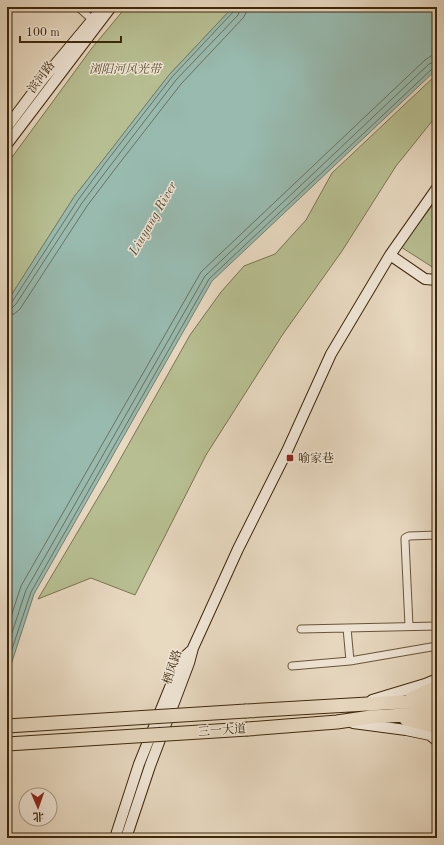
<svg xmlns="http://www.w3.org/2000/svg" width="444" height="845" font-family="'Old Standard TT','Noto Serif SC',serif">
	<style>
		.green { fill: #b7bf92; stroke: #7b744e }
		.water { fill: #98baaf; stroke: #74806d }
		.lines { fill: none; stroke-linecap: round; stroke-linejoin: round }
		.shore { stroke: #6c715c; stroke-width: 1 }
		.street-casing { stroke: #695438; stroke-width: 9 }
		.secondary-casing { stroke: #3f280a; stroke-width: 12 }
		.highway-casing { stroke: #3f280a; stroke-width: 15 }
		.street { stroke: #f0e6d7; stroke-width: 7 }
		.secondary { stroke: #f0e6d7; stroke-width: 10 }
		.highway { stroke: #e8d9c1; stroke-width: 13 }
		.highway-bridge-casing { stroke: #3f280a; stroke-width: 15; stroke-linecap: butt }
		.highway-bridge { stroke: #e8d9c1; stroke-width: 13 }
		.poi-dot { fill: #8f2418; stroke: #f0e6d7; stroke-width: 1.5 }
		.labels { text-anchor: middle; stroke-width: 3; stroke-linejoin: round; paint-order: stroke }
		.park-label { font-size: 12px; font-style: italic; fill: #5d4e2c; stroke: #f0e6d7 }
		.street-label { font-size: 12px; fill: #3f280a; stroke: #f0e6d7 }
		.poi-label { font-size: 12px; fill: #3f280a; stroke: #f0e6d7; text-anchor: start }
		.water-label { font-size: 13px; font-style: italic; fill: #554c33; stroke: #f0e6d7 }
	</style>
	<rect width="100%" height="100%" fill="#e8d9c1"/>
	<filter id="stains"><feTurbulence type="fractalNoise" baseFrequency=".005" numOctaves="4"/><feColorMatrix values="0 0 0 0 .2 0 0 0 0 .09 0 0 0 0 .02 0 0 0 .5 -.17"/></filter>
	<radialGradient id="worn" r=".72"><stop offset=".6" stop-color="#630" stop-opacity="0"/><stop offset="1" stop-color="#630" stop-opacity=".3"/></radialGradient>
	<path class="green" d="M126,7H233L169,75L103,160L74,197L7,302V164L92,48Z
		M437,74V115L396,166L342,251L283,334L206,455L135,595L91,578L38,599L109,479L190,335L221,292L244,266L275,254L306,220L332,173Z
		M437,199V270L401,247Z"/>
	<path class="water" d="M233,7H437V69L212,281L34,594L7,677V302L74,197L103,160L169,75Z"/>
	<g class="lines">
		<path class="shore" d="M7,304L12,302L78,200L106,162L172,77L234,11L235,7
			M7,309L12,308L16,304L82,203L110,166L176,80L238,15L241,7
			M7,315L14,314L20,309L87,206L115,169L181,84L243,18L246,13L247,7
			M7,629L21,586L201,272L425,60L431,56L437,55
			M7,648L26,590L205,276L429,64L437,61
			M7,664L31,592L209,279L433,68L437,66"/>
		<g class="street-casing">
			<path id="street" d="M78,7L96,23
				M409,626L405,540V538L409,536L437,535
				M347,628L350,661
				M301,629L437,626
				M292,666L350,661L437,646"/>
		</g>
		<g class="secondary-casing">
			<path id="secondary" d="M7,127L43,79L103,7
				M7,144L111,7
				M390,255L425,279L437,280
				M372,700L425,684L437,679
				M353,723L406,730L430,735L437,741
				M115,838L139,764L181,660L192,650
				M126,838L150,766L189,663L193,648L238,549L287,451L331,354L390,255L437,188"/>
		</g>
		<g class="highway-casing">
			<path id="highway" d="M411,699L437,687
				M246,711L437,700
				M406,719L437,727
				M248,729L337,722L371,717L437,713"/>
		</g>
		<use href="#street" class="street"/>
		<use href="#secondary" class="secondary"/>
		<use href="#highway" class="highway"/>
		<g class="highway-bridge-casing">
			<path id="highway-bridge" d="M7,726L246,711
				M7,744L248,729"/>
		</g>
		<use href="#highway-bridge" class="highway-bridge"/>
	</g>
	<rect class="poi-dot" x="286" y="454" width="8" height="8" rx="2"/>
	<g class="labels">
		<g class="park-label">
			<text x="125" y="73">浏阳河风光带</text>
		</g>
		<g class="street-label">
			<text transform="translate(41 77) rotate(-53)" y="4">滨河路</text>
			<text transform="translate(172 667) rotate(-72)" y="4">栖凤路</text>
			<text transform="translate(222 730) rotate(-4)" y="4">三一大道</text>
		</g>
		<g class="poi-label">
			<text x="298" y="462">喻家巷</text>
		</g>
		<g class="water-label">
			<text transform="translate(152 218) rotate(-60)" y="5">Liuyang River</text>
		</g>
	</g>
	<rect width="444" height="845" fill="none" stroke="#e8d9c1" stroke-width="24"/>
	<rect x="8" y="8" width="428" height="829" fill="none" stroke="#3f280a" stroke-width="2"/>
	<rect x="12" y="12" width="420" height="821" fill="none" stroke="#3f280a"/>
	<g transform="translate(38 807) rotate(178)"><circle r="19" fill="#f0e6d7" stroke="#a99a85"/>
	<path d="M0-3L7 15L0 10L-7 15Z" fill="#8f2418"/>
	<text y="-6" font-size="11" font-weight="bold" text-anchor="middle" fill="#3f280a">北</text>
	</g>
	<path d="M20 36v6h101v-6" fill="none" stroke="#3f280a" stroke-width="2"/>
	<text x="26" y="36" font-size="12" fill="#3f280a" stroke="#f0e6d7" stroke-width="3" paint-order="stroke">100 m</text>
	<rect width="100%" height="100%" filter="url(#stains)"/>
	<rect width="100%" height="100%" fill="url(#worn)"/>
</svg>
